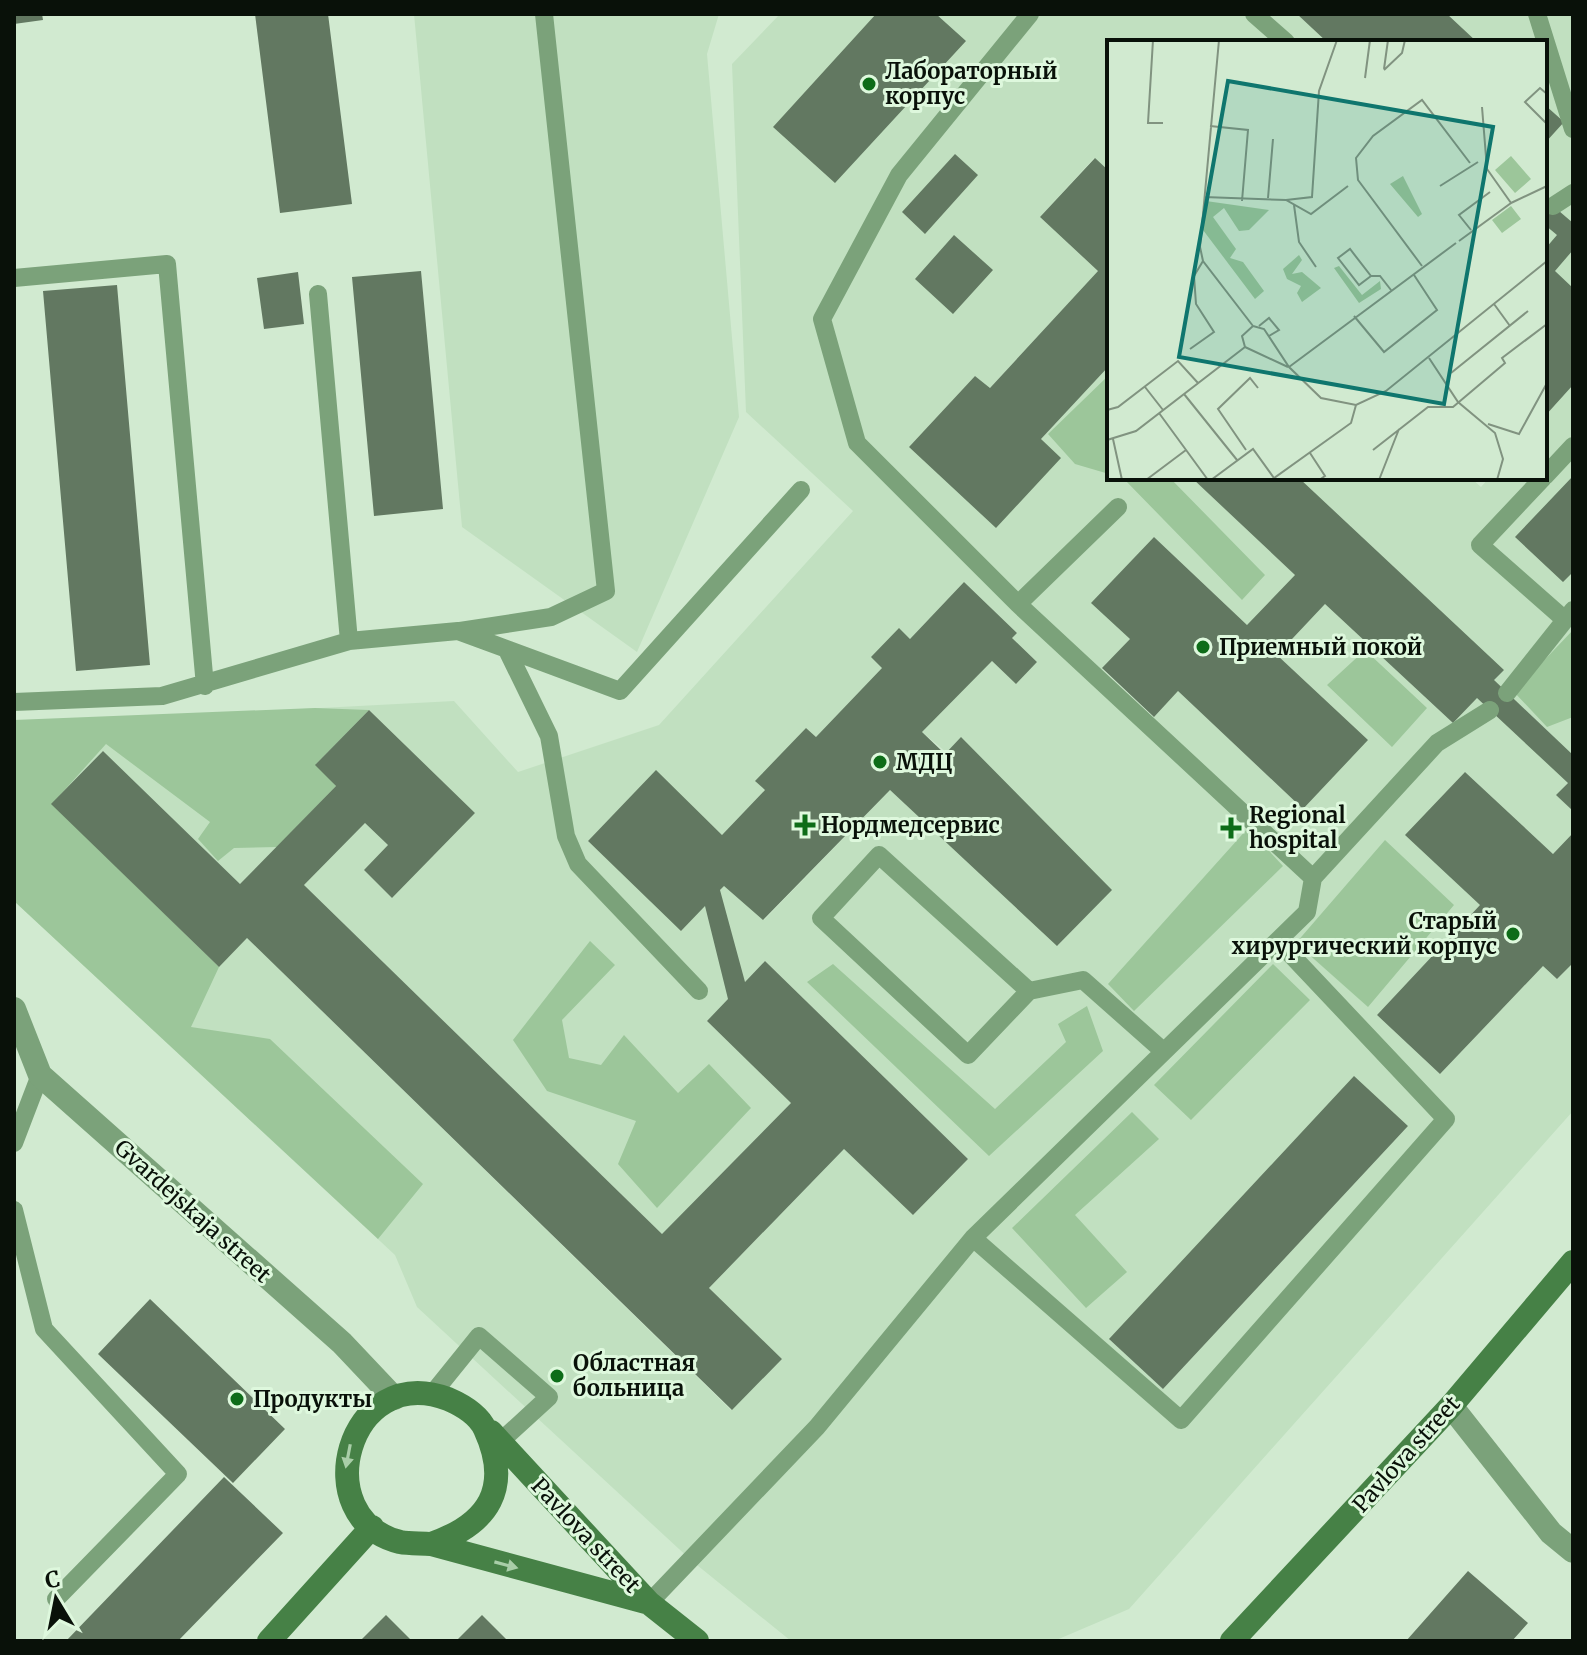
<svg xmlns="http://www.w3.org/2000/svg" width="1587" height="1655" font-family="Merriweather,serif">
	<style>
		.built { fill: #c1e0c0; fill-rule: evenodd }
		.green { fill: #9cc69a }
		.building { fill: #627861 }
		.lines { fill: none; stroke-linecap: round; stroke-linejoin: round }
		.lane { stroke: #7ba27a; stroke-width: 18 }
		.street { stroke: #7ba27a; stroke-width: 24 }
		.secondary { stroke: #468146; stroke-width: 24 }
		.oneway { fill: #a9cea8 }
		.poi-dot { fill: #0d6c18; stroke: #def8dd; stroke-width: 3 }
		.labels { text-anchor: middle; stroke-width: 6; stroke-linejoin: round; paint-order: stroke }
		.poi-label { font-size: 22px; font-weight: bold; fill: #091109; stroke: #def8dd; text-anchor: start }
		.street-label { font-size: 22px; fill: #091109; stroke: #def8dd }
		.inset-road { fill: none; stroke: #819380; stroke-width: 2 }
		.view { fill: #0f766e; fill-opacity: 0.15; stroke: #0f766e; stroke-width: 4 }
		.inset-edge { fill: none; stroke: #091109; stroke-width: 4 }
	</style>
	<rect width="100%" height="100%" fill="#d1ead0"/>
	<path class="built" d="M414,14H719L707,54L739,417L637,652L462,527Z
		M780,14H1573V288L1545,263V42H1109V171L1094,158L1040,217L1098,271L990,388L975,376L909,447L1060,458L1041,439L1109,366V478H1192L1295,575L1247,625L1154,537L1092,603L1130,639L1102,669L1153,717L1178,691L1303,809L1367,740L1277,655L1325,604L1453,723L1503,670L1299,478H1471L1481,487L1489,478H1545V416L1573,385V777L1557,795L1573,811V833L1553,854L1465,772L1406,835L1480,905L1377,1015L1440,1074L1543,966L1557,979L1573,963V1111L1129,1609L1054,1641H791L692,1561L417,1307L395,1255L14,901V724L454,701L518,772L659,725L853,511L746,412L732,64ZM964,582L1017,633L1012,638L1037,662L1016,684L992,661L922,732L1111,890L1058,945L890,790L764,920L724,886L681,930L588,841L656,771L722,835L765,790L756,782L806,728L816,737L882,668L872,657L899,629L910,639ZM369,710L475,813L392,898L364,870L388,845L365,823L304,885L662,1234L791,1103L707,1021L765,961L968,1159L913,1215L844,1149L709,1288L782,1359L731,1410L247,938L218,967L52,804L103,751L240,884L336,786L316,764ZM1354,1077L1408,1126L1163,1389L1110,1340Z"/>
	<path class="green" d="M1109,375V474L1075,464L1048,434Z
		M1123,478H1170L1265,575L1242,600Z
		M1573,630V717L1547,727L1514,692Z
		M1365,650L1427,708L1392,747L1327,685Z
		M315,708L369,710L316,764L336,786L277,847L234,848L218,861L198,839L210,822L106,744L52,804L219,967L191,1027L270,1039L423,1184L378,1239L14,901V720Z
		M1248,828L1283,866L1134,1011L1108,984Z
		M1385,840L1454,905L1368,1007L1296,943Z
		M590,941L615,965L562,1020L569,1058L601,1065L624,1035L678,1093L709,1064L751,1108L657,1208L618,1164L636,1121L547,1091L513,1040Z
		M833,964L995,1109L1066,1042L1058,1024L1087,1006L1103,1051L989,1156L807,982Z
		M1273,964L1310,1000L1191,1120L1154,1085Z
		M1132,1112L1159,1139L1075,1215L1127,1272L1086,1308L1012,1228Z"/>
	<path class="building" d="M14,14H42L43,20L14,24Z
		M255,14H328L352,204L280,213Z
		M876,14H936L966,41L835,183L773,127Z
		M1297,14H1447L1477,42H1327Z
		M1545,105L1564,122L1545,143Z
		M955,154L978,175L925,234L902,212Z
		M1095,158L1109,171V366L1041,439L1061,458L996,528L909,447L975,376L990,388L1098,271L1040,217Z
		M1545,199L1573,223V250L1555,271L1573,288V385L1545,416V249L1557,235L1545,225Z
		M954,235L993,270L953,314L915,279Z
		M421,271L443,509L374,516L352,277Z
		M298,272L304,324L264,329L257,278Z
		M117,285L150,665L76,671L43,291Z
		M1573,476V572L1563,582L1515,537Z
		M1192,478H1299L1504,670L1494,680L1573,755V811L1556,795L1568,783L1477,698L1453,723L1325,604L1277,655L1368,740L1303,809L1178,691L1154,717L1102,668L1130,639L1091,603L1154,537L1247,625L1295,575Z
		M964,582L1017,633L1012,638L1037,662L1016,684L992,661L922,732L945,754L961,737L1112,890L1057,946L890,790L763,920L724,886L720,890L745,982L765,961L968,1159L913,1215L844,1149L709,1288L782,1359L732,1410L247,938L219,967L51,804L103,751L240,884L336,786L315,765L369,710L475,813L392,898L364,870L388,845L365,823L304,885L662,1234L791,1103L707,1021L728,999L705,906L681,931L588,841L656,770L722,835L765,790L755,781L806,728L816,737L882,668L871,657L899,628L910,639Z
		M1465,772L1553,854L1573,833V963L1557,979L1543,966L1440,1074L1377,1015L1480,905L1405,835Z
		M1354,1076L1408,1126L1163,1389L1109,1339Z
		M150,1299L285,1429L233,1483L98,1354Z
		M224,1477L283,1533L178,1641H66Z
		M1468,1571L1528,1623L1512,1641H1406Z
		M386,1615L412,1641H360Z
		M482,1615L508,1641H456Z"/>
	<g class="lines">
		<path class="lane" d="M1030,14L899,175L822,319L857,443L1018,604L1313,878
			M1254,14L1286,42
			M1537,14L1573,129
			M1553,206L1573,193
			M14,278L167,264L205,686
			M318,294L349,641
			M1545,476L1573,446
			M1543,478L1480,545L1564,619
			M1018,604L1118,507
			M460,631L551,617L606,591L544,14
			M507,650L549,736L566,836L578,864L699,991
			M1507,693L1573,610
			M14,702L162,696L349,641L458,631L620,691L801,490
			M1029,991L968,1055L821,918L879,855L1029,991L1083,980L1162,1050
			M14,1143L40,1075
			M14,1210L44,1329L178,1474L56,1599
			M973,1238L1181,1420L1446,1119L1278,941
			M433,1393L479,1336L549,1397L500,1442
			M649,1603L817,1427L973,1238L1307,912L1313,878L1437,743L1490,710"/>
		<path class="street" d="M14,1009L40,1075L342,1343L394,1398
			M1451,1406L1551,1533L1573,1551"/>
		<path class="secondary" d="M491,1432L649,1603L697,1641
			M431,1544C489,1524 512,1488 485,1429C478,1414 462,1405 448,1399C347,1361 306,1519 400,1542C410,1544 421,1543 431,1544L649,1603
			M269,1641L372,1527
			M1232,1641L1451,1406L1573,1262"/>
	</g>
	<defs><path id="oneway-solid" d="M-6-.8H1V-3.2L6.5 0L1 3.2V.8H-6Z" transform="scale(2)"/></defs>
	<g class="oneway">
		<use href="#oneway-solid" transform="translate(348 1456) rotate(101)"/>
		<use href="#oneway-solid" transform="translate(506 1565) rotate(15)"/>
	</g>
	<g class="poi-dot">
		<circle cx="869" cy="84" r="8"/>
		<circle cx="1203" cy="647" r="8"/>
		<circle cx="880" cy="762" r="8"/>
		<path d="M801 813h8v8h8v8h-8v8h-8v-8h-8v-8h8z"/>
		<path d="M1227 816h8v8h8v8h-8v8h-8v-8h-8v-8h8z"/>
		<circle cx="1513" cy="934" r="8"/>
		<circle cx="557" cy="1376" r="8"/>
		<circle cx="237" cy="1399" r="8"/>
	</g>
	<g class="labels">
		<g class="poi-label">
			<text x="885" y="79">Лабораторный<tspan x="885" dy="25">корпус</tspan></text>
			<text x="1219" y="655">Приемный покой</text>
			<text x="896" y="770">МДЦ</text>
			<text x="1249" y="823">Regional<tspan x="1249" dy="25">hospital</tspan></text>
			<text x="821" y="833">Нордмедсервис</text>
			<text x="1497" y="929" text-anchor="end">Старый<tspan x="1497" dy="25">хирургический корпус</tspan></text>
			<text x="573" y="1371">Областная<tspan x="573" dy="25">больница</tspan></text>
			<text x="253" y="1407">Продукты</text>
		</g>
		<g class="street-label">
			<text transform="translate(193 1211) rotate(42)" y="8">Gvardejskaja street</text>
			<text transform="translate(1406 1454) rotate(-48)" y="8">Pavlova street</text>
			<text transform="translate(586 1535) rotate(47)" y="8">Pavlova street</text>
		</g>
	</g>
	<g transform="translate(1107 40)">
		<rect width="440" height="440" fill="#d1ead0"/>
		<path d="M404,116L424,139L408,153L388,130ZM296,136L315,174L311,177L283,144ZM99,161L162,170L142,190L132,191L117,168L106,177L129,209L123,218L136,222L157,251L148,259L96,190ZM404,166L414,179L395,193L385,180ZM192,215L195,220L185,234L195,232L214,248L195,262L190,253L194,246L180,239L176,229ZM232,226L255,255L273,241L274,249L252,263L227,228Z" fill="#9cc69a"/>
		<path class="inset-road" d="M46,0L41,83H56M112,0L93,207L96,221L146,286M277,29L281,0M277,30L295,13L298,0M258,38L263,0M440,54L433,48L418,62L440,84M103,86L141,90L135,161M333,146L371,122M97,157L179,160L204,174L241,146M161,158L166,99M179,160L205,157L212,51L230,0M404,163L440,146M187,165L192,202L209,227M364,190L352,175L383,152M352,201L404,163L380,129L375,67M315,226L251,140L249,118L266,96L315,60L363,123M264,236L252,245L231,218L243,209L264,236H273L284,250M387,264L403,286M247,276L277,312L330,270L307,235M146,286L157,289L182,327L214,358L249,365L279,351L440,221M152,286L162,278L172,290L162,296M138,307L181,327M138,307L135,296L146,286M83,309L107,292L89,264L87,236L96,221M322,318L351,362L388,393L396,419L390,440M182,327L349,203M344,333L421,271M38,347L56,370M77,354L130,420M0,370L11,367L71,321L91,343M52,373L101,440M381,384L412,394L440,343M6,399L15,440M0,400L29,391L138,307M139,410L111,369L143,338L151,348M266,410L321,367H346L398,323L395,318L440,284M203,413L218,436L212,440M39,440L79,410M104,440L146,409L167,438L244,383L249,365M272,440L292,389"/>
		<path class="view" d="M121,41L386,87L337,364L72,317Z"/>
		<rect width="440" height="440" class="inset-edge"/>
	</g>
	<rect width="1587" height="1655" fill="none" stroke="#091109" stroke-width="32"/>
	<g transform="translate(56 1599) rotate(350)" stroke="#def8dd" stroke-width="6" paint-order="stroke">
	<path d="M0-6L14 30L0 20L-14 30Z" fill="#091109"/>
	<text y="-12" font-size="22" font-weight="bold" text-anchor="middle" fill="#091109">С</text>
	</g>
</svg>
